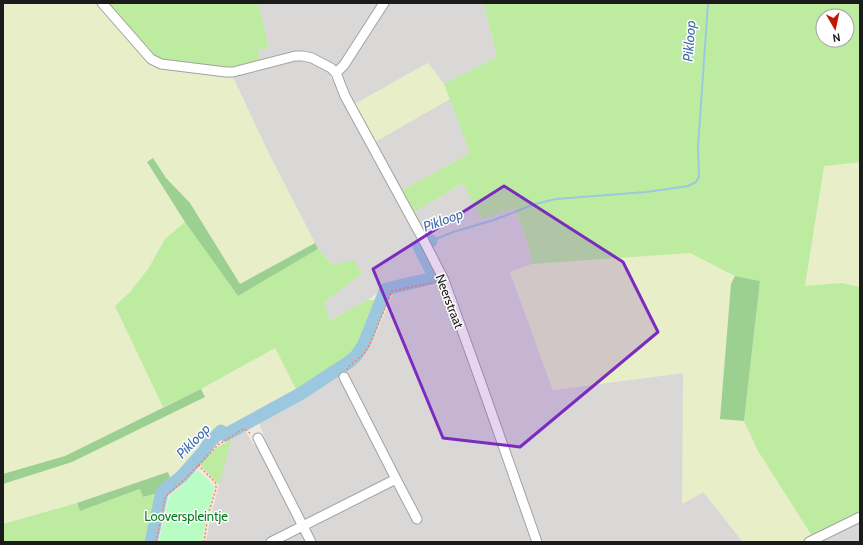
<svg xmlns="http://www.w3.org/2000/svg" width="863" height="545" font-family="Cabin,sans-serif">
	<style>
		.residential { fill: #d9d8d7 }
		.farmland { fill: #e7eec8 }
		.grass { fill: #bdeca0; fill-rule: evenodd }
		.forest { fill: #9cd090 }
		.park { fill: #b7fdc4 }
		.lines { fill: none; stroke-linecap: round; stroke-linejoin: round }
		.stream { stroke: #9cc8df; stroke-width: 2 }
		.river { stroke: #9cc8df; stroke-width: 13 }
		.minor-casing { stroke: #a2a2a2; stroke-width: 11 }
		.path { stroke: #ff805e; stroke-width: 1.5; stroke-dasharray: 2 2; stroke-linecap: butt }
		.minor { stroke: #fff; stroke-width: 9 }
		.marked { fill: #7b2cbf; fill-opacity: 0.2; stroke: #7b2cbf; stroke-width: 3; stroke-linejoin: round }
		.labels { text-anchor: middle; stroke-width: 3; stroke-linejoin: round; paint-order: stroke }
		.street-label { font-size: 13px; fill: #1b1b1b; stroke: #fff }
		.park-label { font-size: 13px; fill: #047d1b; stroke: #fff }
		.water-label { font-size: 14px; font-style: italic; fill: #426daf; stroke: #fff }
	</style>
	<rect width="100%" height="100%" fill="#edeadf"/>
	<path class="residential" d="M258,3H379L340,63L336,65L307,52L295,51L259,61L258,50L269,48Z
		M388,3H484L497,57L444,84L428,63L353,105L342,77L343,74Z
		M297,59L308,62L319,66L328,72L424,247L437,276L385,288L368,300L330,320L324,303L362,273L333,265L318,249L269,154L232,75Z
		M450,99L470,153L401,191L375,142Z
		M463,183L515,208L528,244L532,264L510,272L553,390L683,373V503L703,492L743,542H541L447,279L432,245L414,212Z
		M440,284L446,297L533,542H316L265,445V439L258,420L300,396L337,377L361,361L371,345L393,294Z
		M243,432H246L253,444L258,447L272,477L306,542H202V541L206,540L211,516L222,473L232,439Z
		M860,513V542H800L812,536Z"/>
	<path class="farmland" d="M3,3H95L151,67L232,75L269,154L315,243L240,284L190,203L166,178L153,158L147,162L185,222L165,239L148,269L130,292L115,306L163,407L65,456L3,474Z
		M428,63L444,84L450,99L375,142L353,105Z
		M860,162V287L841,283L805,286L824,166Z
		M690,253L735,276L731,284L720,419L744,421L758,451L812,536L800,542H743L704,492L682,504L683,373L553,390L510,272L532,264Z
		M275,348L298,393L219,437L203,451L188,468L172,483L168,472L77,503L3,524V484L72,462L205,397L201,389Z"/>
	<path class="grass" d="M107,3H258L269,48L258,50L259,61L226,69L163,60L154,56Z
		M484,3H860V162L824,166L805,286L841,283L860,287V513L812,536L758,451L744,421L760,281L735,276L690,253L532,264L528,244L515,208L482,219L463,183L414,212L401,191L470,153L444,84L497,57ZM823,16H847V40H823Z
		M185,222L238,296L318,249L333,265L354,260L362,273L324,303L330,320L368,300L387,299L361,349L356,356L349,362L298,393L275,348L201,389L163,407L115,306L130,292L148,269L165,239Z
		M232,439L219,485L202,467L201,465L202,462L216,448Z
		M141,489L143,497L162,492L151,542H3V524L77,503L80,511Z"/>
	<path class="forest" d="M153,158L166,178L190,203L240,284L315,243L318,249L238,296L185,222L147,162Z
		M735,276L760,281L744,421L720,419L731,284Z
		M201,389L205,397L72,462L3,484V474L65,456Z
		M168,472L172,483L162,492L143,497L140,489L80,511L77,503Z"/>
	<path class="park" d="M197,471L200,472L212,484L214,488L202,542H159L168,501L170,496L176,491L195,472Z"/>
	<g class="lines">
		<path class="stream" d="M431,241L453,232L494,220L535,204L556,199L646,192L668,189L688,186L696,182L699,177L698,147L708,3"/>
		<path class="river" d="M151,542L162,492L182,476L204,451L209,443L221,431L225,435L300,394L349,362L356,356L364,344L386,289L433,278V274L419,246L431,241"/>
		<g class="minor-casing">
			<path id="minor" d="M102,3L151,59L161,64L226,72H233L295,56H303L312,58L331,68L336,73L345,96L424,241L444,280L480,380L537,542
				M336,73L344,65L384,3
				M258,438L311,542
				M396,479L417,519
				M271,542L396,479L344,377
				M809,542L860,517"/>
		</g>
		<path class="path" d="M347,370L348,367L364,354L370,344L392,291L436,282
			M198,465L215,482L216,485V489L208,515L204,542
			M156,542L165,498L168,494L184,480L218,445L243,429L246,430L251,434"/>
		<use href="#minor" class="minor"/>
	</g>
	<path class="marked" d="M504,186L623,262L658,332L520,447L443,438L373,269Z"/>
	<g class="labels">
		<g class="street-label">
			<text transform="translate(450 301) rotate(69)" y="5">Neerstraat</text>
		</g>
		<g class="park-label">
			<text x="186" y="521">Looverspleintje</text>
		</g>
		<g class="water-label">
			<text transform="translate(689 41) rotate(-86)" y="5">Pikloop</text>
			<text transform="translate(443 220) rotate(-20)" y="5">Pikloop</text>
			<text transform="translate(193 441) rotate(-46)" y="5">Pikloop</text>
		</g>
	</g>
	<rect width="863" height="545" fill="none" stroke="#1b1b1b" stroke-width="8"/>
	<g transform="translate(835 28) rotate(171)"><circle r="19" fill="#ffffff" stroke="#a4a4a4"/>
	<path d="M0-3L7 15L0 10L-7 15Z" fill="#c51500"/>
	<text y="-6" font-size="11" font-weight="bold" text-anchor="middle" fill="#1b1b1b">N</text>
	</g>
</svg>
